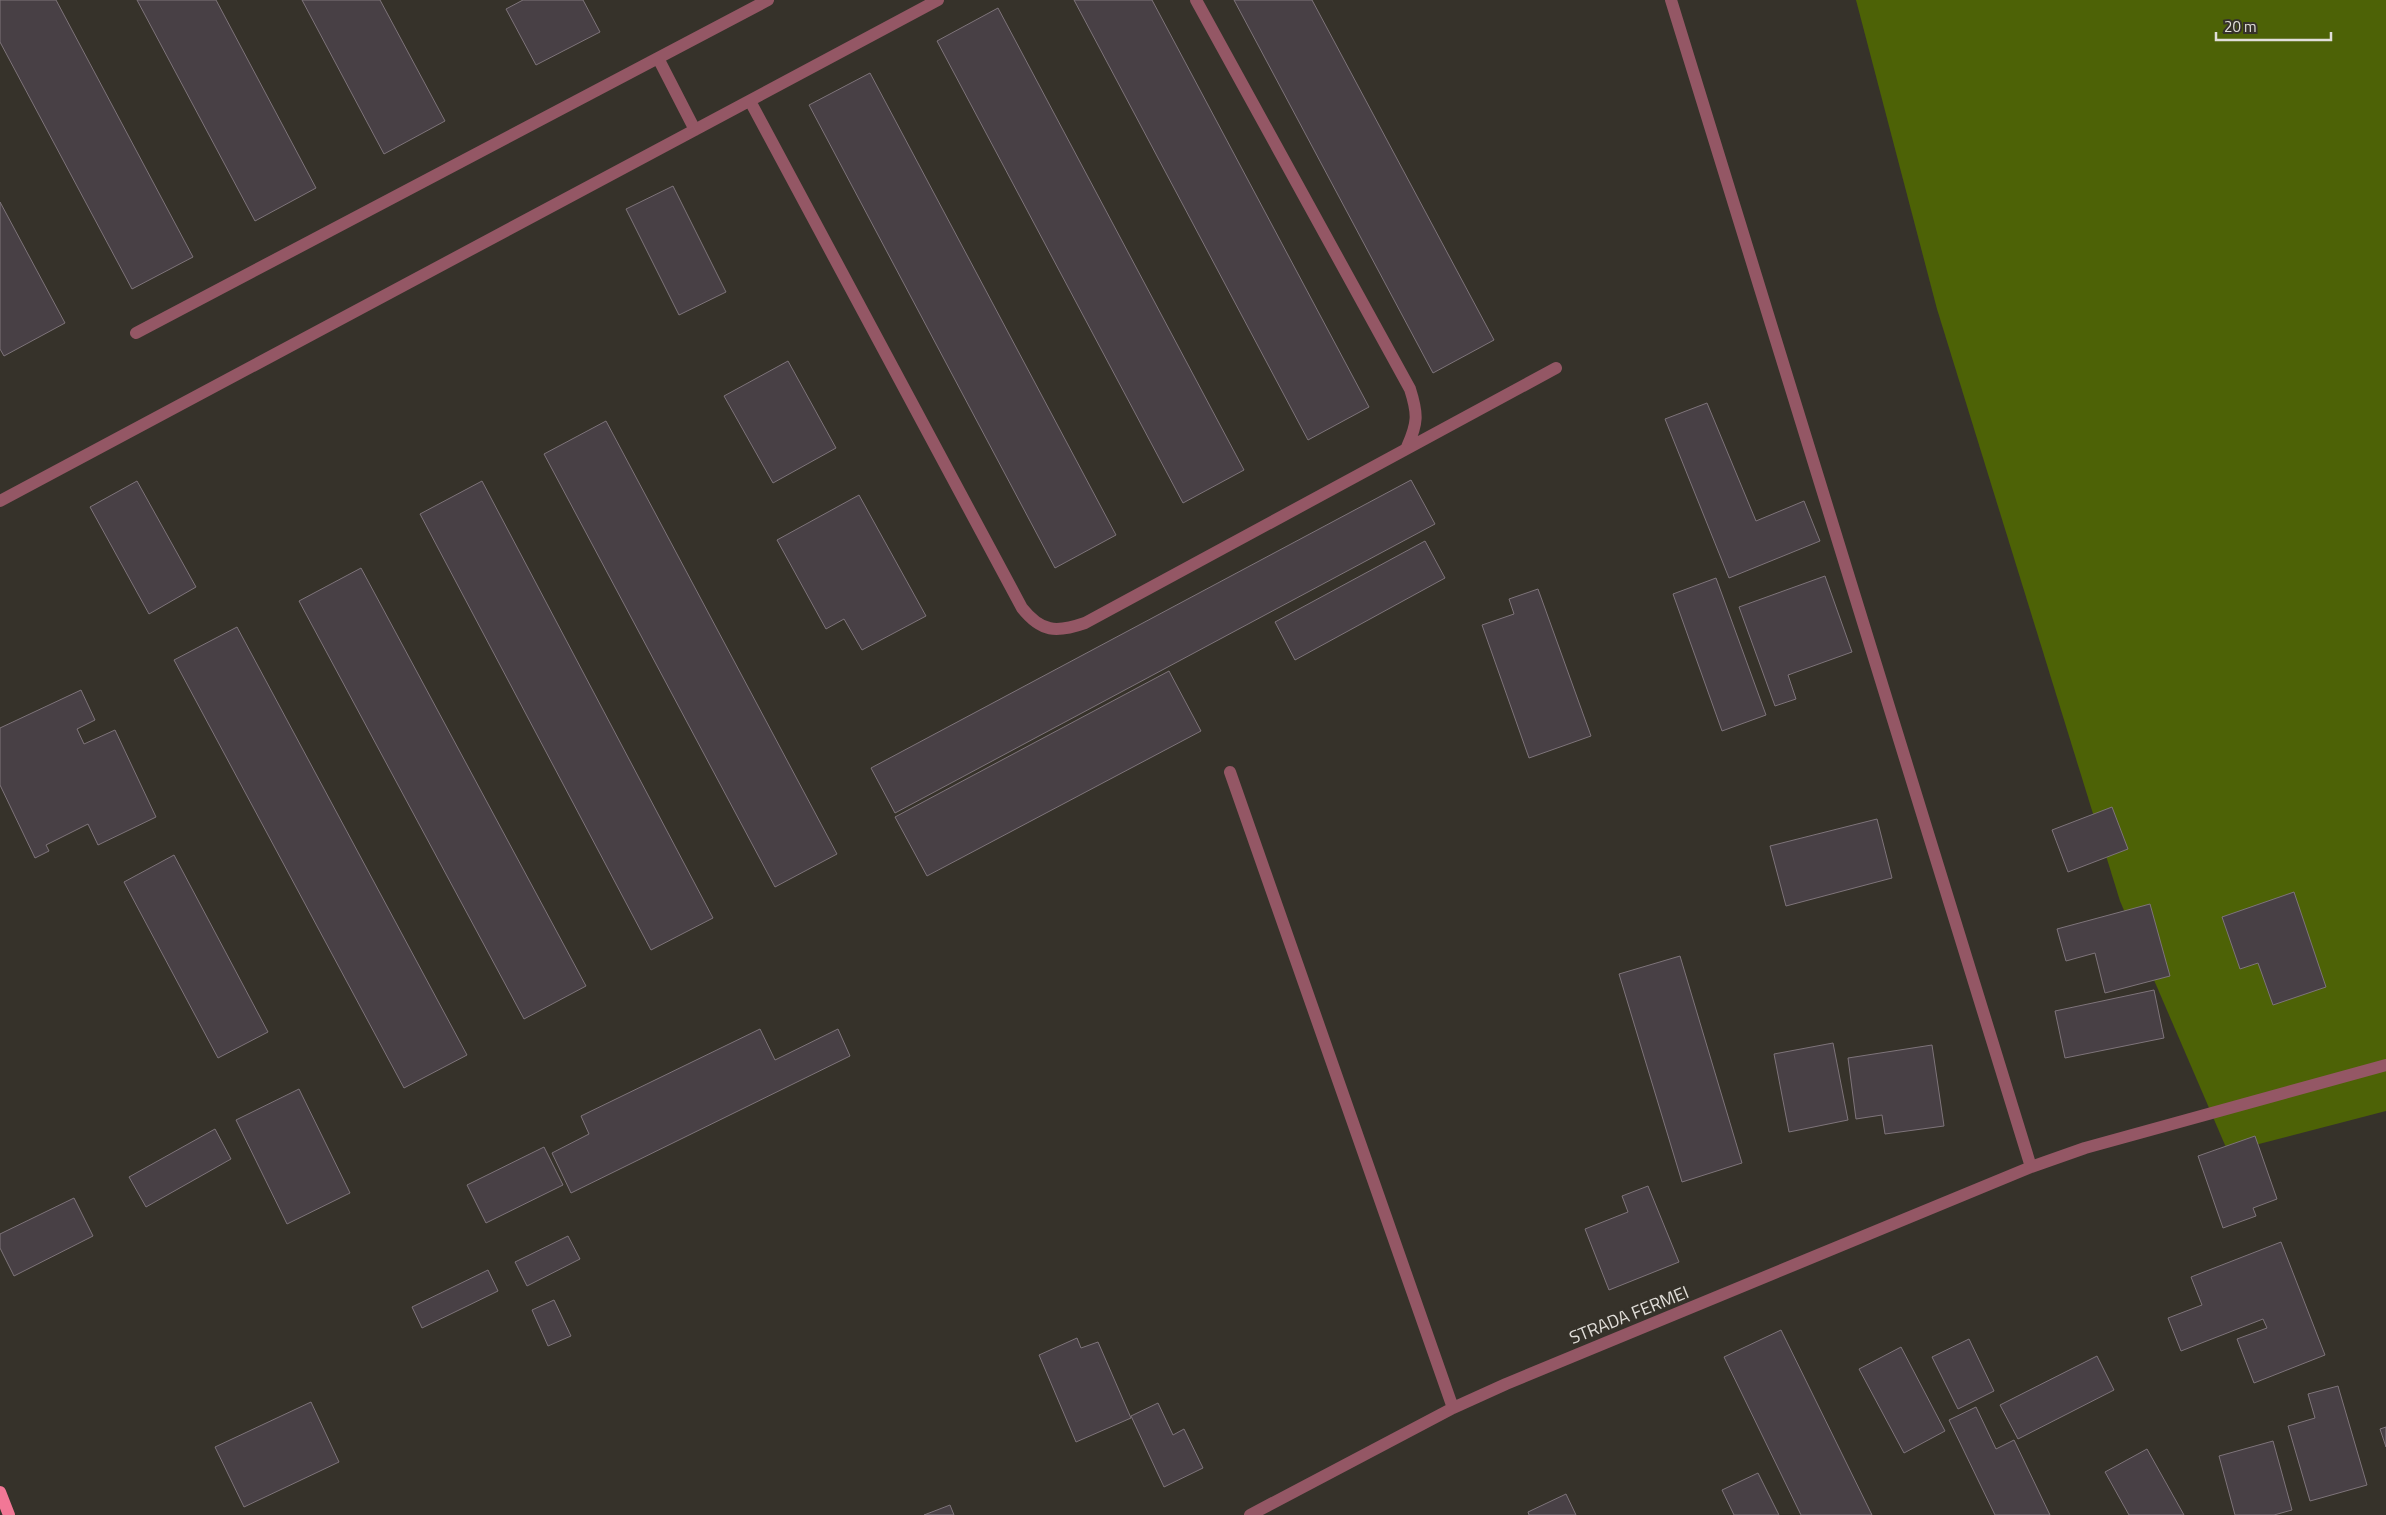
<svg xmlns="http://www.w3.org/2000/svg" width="2386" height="1515" font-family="'Titillium Web',sans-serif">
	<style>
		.green { fill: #4d6206 }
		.building { fill: #484045; stroke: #7e747a }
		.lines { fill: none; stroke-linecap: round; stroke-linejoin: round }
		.minor { stroke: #945765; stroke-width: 12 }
		.major { stroke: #f27796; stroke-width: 12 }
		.labels { text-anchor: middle; stroke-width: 5; stroke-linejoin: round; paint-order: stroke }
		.street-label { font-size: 18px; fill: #e1ded9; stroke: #36322a }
	</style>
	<rect width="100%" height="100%" fill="#36322a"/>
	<path class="green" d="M1856,0H2386V1111L2228,1152L2120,901L1937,309Z"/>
	<path class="building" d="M0,0H56L193,257L132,289L0,42Z
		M137,0H216L316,188L255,221Z
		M302,0H380L445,121L384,154Z
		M523,0H583L600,32L536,65L506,9Z
		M1074,0H1152L1369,407L1308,440Z
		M1234,0H1312L1494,340L1433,373Z
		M998,8L1244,470L1183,503L937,41Z
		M870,73L1116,535L1055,568L809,105Z
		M673,186L726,292L679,315L626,209Z
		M0,202L65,323L4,356L0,349Z
		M788,361L836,448L773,483L724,396Z
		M1707,403L1756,521L1804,501L1820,541L1729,578L1665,419Z
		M606,421L837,854L775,887L544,454Z
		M1411,480L1435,524L895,813L871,768Z
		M137,481L196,587L149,614L90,507Z
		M482,481L713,918L651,950L420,514Z
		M859,495L926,616L862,650L844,619L826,629L777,540Z
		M1425,541L1445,578L1295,660L1275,622Z
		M361,568L586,986L524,1019L299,601Z
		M1825,576L1852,652L1788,675L1796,699L1775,706L1739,607Z
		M1716,578L1766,715L1722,731L1673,594Z
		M1538,589L1591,736L1529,758L1482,625L1514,614L1509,599Z
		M237,627L467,1055L404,1088L174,660Z
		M1169,671L1201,731L927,876L895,817Z
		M81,690L95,720L77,729L84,744L115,730L156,817L98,845L88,824L46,845L49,851L35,858L0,785V728Z
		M2112,807L2128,849L2068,872L2052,830Z
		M1877,819L1892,878L1786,906L1770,846Z
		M174,855L268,1032L218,1058L124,882Z
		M2294,892L2326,987L2273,1005L2258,963L2240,969L2222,917Z
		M2150,904L2170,976L2105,993L2095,953L2066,961L2057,929Z
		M1680,956L1742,1163L1682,1182L1619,974Z
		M2154,990L2164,1038L2065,1058L2055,1011Z
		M760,1029L775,1060L838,1029L850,1056L571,1193L552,1153L589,1134L581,1116Z
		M1833,1043L1848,1120L1789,1132L1774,1054Z
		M1932,1045L1944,1126L1885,1134L1882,1115L1856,1119L1848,1058Z
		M299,1089L350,1193L287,1224L236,1120Z
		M215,1129L231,1159L146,1207L129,1177Z
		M2255,1136L2277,1199L2253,1208L2256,1216L2223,1228L2198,1156Z
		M544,1147L563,1185L486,1223L467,1185Z
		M1648,1186L1679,1262L1609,1290L1585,1229L1628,1212L1622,1196Z
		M74,1198L93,1236L14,1276L0,1248V1234Z
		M568,1236L580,1259L527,1286L515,1262Z
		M2281,1242L2325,1355L2254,1383L2237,1339L2267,1328L2263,1319L2181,1351L2168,1318L2202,1305L2191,1277Z
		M488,1270L498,1291L422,1328L412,1307Z
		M554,1300L571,1336L548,1346L532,1310Z
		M1781,1330L1872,1515H1801L1724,1357Z
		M1077,1338L1081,1348L1098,1342L1131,1418L1076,1442L1039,1355Z
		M1969,1339L1994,1391L1958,1409L1932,1357Z
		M1901,1347L1945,1431L1904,1453L1859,1369Z
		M2097,1356L2114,1390L2018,1439L2000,1405Z
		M2338,1386L2367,1485L2310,1501L2288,1426L2315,1418L2308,1394Z
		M311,1402L339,1462L244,1507L215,1447Z
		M1158,1403L1173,1435L1184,1429L1203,1468L1164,1487L1131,1416Z
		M1976,1407L1996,1449L2014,1440L2050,1515H1995L1949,1420Z
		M2386,1427V1447L2380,1429Z
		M2273,1441L2292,1510L2274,1515H2235L2219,1456Z
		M2147,1449L2184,1515H2129L2105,1472Z
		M1758,1473L1779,1515H1734L1722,1490Z
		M1566,1494L1576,1515H1529L1528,1512Z
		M950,1505L954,1515H924Z"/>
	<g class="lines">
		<path class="minor" d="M1196,0L1410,389C1418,414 1418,423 1407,447
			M1671,0L2031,1167
			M658,58L695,130
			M750,101L1022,608C1041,632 1056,633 1085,623L1556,368
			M136,333L768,0
			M0,501L938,0
			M1230,772L1453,1408
			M1250,1515L1453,1408L1506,1384L2031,1167L2085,1148L2386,1065"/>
		<path class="major" d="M0,1492L9,1515"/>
	</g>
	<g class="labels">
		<g class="street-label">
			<text transform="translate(1629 1315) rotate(-22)" y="6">STRADA FERMEI</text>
		</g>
	</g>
	<path d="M2216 32v8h115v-8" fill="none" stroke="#e1ded9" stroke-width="2.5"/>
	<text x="2224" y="32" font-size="15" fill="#e1ded9" stroke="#36322a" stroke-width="4" paint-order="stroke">20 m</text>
</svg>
